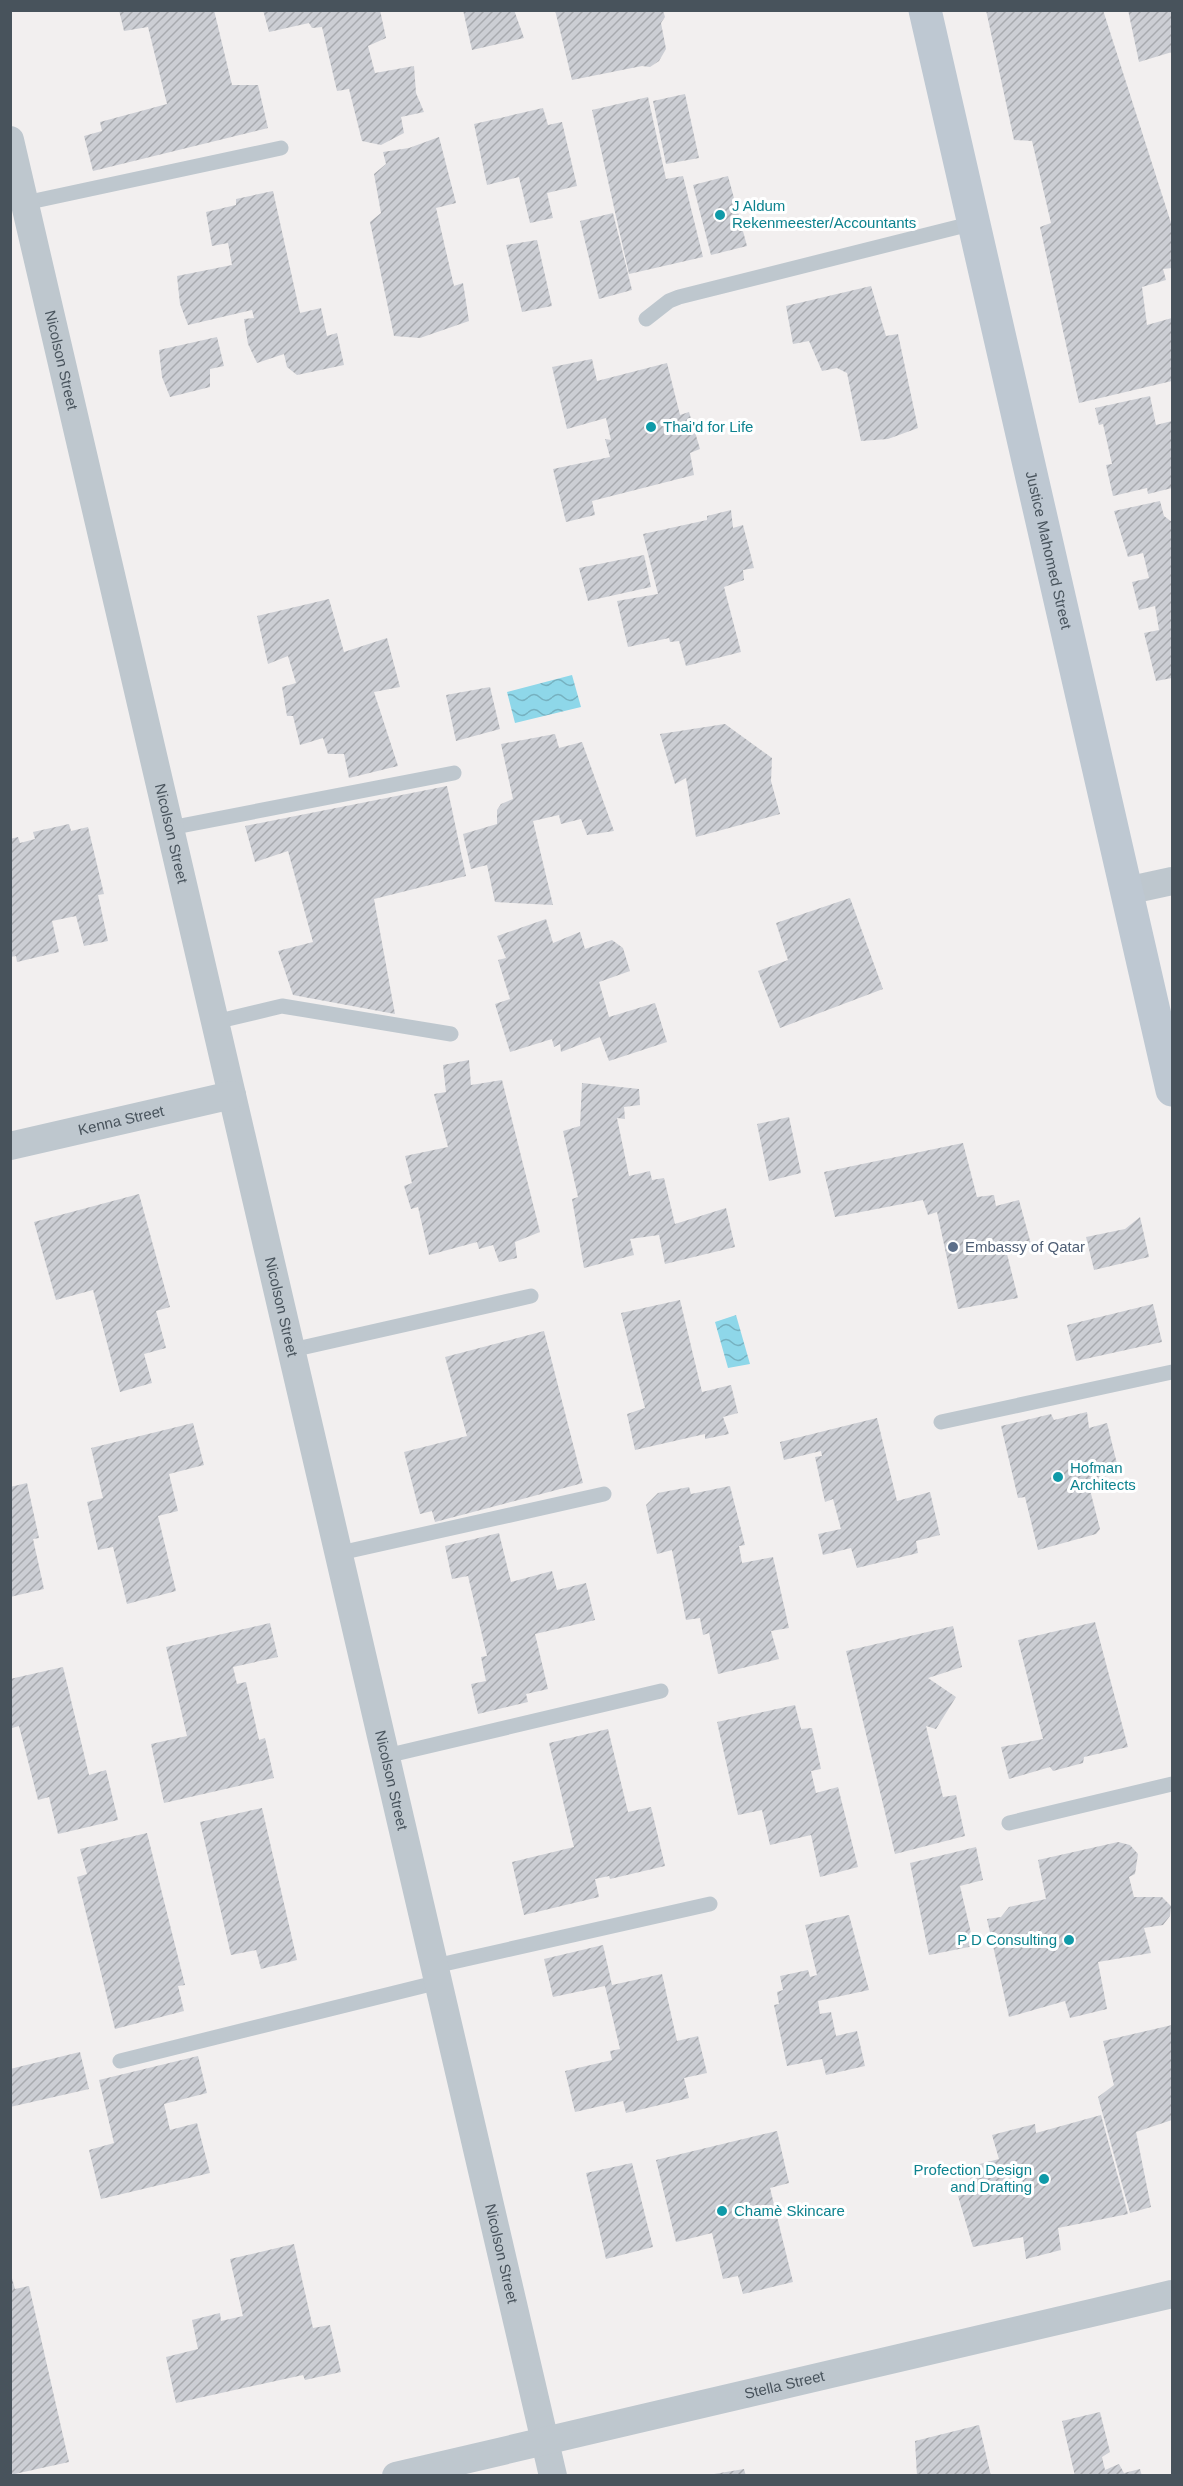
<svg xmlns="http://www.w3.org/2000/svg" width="1183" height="2486" font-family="Helvetica,sans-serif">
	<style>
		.water { fill: url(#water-waves) }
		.building { fill: url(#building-hatch) }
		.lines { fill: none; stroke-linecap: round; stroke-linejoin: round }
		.lane { stroke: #bec7ce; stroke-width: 15 }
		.street { stroke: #bec7ce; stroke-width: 28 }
		.secondary { stroke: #bec8d2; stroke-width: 33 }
		.culture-dot { fill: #0f9aa8; stroke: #fff; stroke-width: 2 }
		.service-dot { fill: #5c6f8a; stroke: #fff; stroke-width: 2 }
		.labels { text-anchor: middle; stroke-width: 6; stroke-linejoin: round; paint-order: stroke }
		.culture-label { font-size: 15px; fill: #0d838f; stroke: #fff; text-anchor: start }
		.street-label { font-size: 15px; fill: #48535c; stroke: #fff }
		.service-label { font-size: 15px; fill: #4e5e75; stroke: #fff; text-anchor: start }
	</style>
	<defs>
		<pattern id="water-waves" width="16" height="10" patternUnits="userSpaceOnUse" patternTransform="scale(1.5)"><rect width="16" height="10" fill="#8ed7e9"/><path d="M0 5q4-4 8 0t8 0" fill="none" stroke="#76b1c0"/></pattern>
		<pattern id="building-hatch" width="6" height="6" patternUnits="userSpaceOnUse" patternTransform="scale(1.5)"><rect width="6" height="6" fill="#ccced4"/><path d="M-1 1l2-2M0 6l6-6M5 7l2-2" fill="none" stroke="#a8aaaf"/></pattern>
	</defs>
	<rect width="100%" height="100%" fill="#f2efef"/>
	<path class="water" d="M572,675L581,707L515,723L507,692Z
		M736,1315L750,1364L728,1368L715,1322Z"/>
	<path class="building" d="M119,10H214L232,85H258L268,128L93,171L84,136L102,131L100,122L167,104L148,27L124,31Z
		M263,10H380L386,38L368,46L375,73L414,66L416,93L424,112L401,117L404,133L381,145L362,141L349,89L337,91L322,27L312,28L309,23L269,32Z
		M463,10H514L524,38L472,50Z
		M555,10H663L665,17L661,23L666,49L659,61L650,67L642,66L572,80Z
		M986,10H1103L1172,226V268L1163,269L1166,280L1142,287L1147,325L1172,318V381L1079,403L1040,227L1051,223L1032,141L1014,140Z
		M1128,10H1172V52L1139,62Z
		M685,94L699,158L666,164L653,101Z
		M648,97L666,179L683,176L703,257L629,274L592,110Z
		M543,108L548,125L562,122L577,186L547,193L553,218L530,223L519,177L487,185L474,124Z
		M439,137L456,203L436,208L454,286L463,283L469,321L420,338L394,336L370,222L381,213L374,174L386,164L383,152L409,148Z
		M728,176L747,246L711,255L693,185Z
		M273,191L300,313L321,308L327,336L337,333L344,365L297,375L287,367L284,354L257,363L248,344L244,319L254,318L252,310L188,325L180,304L177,276L232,265L228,243L212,246L206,212L236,205V199Z
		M613,213L632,290L599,299L580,221Z
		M537,240L552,306L522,312L506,245Z
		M871,286L886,336L898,334L918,428L888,439L861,441L847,373L837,368L822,371L809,341L793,344L786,306Z
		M217,337L224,366L210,369V387L170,397L162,377L159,350Z
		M592,359L597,381L667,363L680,415L689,412L700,449L690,453L694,475L592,501L595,515L566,522L553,469L610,457L605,439L611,440L606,418L567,429L552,367Z
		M1150,396L1156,425L1172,421V488L1148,494L1147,488L1113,496L1106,465L1112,464L1103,424L1099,425L1095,408Z
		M1160,501L1164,516L1172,522V678L1156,681L1144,633L1159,630L1155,606L1139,610L1132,582L1149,578L1143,553L1128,557L1114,511Z
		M731,510L733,528L743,525L754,568L743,570L744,580L724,587L741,652L686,666L679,641L670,642L669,638L628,647L617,601L658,594L643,534L707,520V516Z
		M644,555L651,587L588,601L579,568Z
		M329,599L344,652L387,638L400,687L374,692L398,766L349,778L344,754H328L323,738L300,745L293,716H287L282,687L296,683L288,656L268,664L257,616Z
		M490,687L500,729L456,741L446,695Z
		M725,724L772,758L771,781L780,814L696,837L686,778L675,784L660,734Z
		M555,734L559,748L582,742L614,831L587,835L581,819L561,824L559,815L533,821L553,905L495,902L487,865L471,869L463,834L497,824V810L501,804L513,799L501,744Z
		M447,786L466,876L374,899L395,1014L293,995L278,951L313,942L288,851L255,862L245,826Z
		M69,824L71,831L88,827L104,894L98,895L108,941L84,946L76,916L52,921L59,952L17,962L16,956L10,957V839L18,837L20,843L35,839L33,832Z
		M850,898L883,989L780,1028L758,971L788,960L776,923Z
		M546,919L553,943L580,932L585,949L612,940L623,948L630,971L599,982L609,1017L655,1003L667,1042L609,1061L600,1037L561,1052L560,1044L554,1047L552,1039L510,1052L495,1004L510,999L498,960L506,958L497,936Z
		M469,1060L471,1085L502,1080L540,1232L515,1242L517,1258L499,1262L493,1245L479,1249L477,1242L429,1255L418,1207L411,1209L404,1186L412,1183L405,1156L448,1147L434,1094L446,1092L443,1065Z
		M582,1083L639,1089L640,1105L624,1107L625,1119L617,1118L629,1176L650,1171L652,1180L664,1178L675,1224L726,1208L735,1247L665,1264L659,1235L630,1239L634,1255L584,1268L572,1199L578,1197L563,1131L580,1126Z
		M789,1117L801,1173L769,1181L757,1124Z
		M963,1143L977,1197L994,1195L996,1206L1019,1200L1032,1248L1007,1254L1018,1298L958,1309L937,1212L928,1215L923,1200L835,1217L824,1172Z
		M139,1194L170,1307L156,1311L166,1348L144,1354L152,1383L120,1392L93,1290L56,1300L34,1222Z
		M1140,1217L1149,1257L1094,1270L1086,1237L1125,1229Z
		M680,1300L702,1392L731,1385L738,1413L723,1417L729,1434L705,1439V1434L635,1450L627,1414L645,1408L621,1313Z
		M1153,1304L1162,1342L1076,1361L1067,1325Z
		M544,1331L583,1483L435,1522L432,1511L420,1514L404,1452L467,1436L445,1357Z
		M1087,1412L1089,1428L1107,1423L1119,1472L1088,1482L1100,1529L1096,1534L1038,1550L1025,1497L1018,1498L1001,1426L1051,1414L1054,1420Z
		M877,1418L897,1501L930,1492L940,1535L916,1541L918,1553L857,1568L851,1548L823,1555L818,1534L841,1529L833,1499L825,1502L815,1457L822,1456L821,1451L784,1460L780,1442Z
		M193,1423L204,1465L169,1474L178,1511L158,1516L176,1591L127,1604L113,1547L98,1550L87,1502L103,1498L91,1448Z
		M27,1483L39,1538L33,1539L44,1589L10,1597V1487Z
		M730,1486L745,1545L739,1546L742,1563L773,1557L789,1628L771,1631L779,1659L718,1674L709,1633L703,1635L700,1618L686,1620L672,1550L657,1554L646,1505L658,1493L689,1487L691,1494Z
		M499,1533L511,1582L552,1571L557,1590L586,1583L595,1620L535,1634L548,1689L526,1694L528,1702L478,1714L471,1684L486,1681L481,1657L487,1656L468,1576L452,1579L445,1546Z
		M1095,1622L1128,1747L1084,1757L1083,1763L1053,1771L1050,1767L1009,1779L1001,1747L1043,1739L1018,1640Z
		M270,1623L278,1657L233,1667L237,1684L246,1682L259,1740L265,1738L274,1778L164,1803L151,1744L187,1736L166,1647Z
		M953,1626L962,1667L928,1678L956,1697L936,1729L926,1726L943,1797L956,1795L965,1836L895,1854L846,1651Z
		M63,1667L89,1775L106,1770L118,1820L58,1834L49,1797L38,1800L19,1726L12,1728L10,1679Z
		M795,1705L801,1729L812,1728L821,1769L811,1771L816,1793L838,1787L858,1867L820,1877L811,1835L770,1845L762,1810L738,1815L717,1722Z
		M608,1729L628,1812L651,1807L665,1866L610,1879L609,1876L595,1879L599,1897L524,1915L512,1862L574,1847L549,1743Z
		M262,1808L297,1960L261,1969L256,1950L231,1955L200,1822Z
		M147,1833L185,1985L178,1986L184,2011L115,2029L77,1877L87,1874L80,1849Z
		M1118,1842L1130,1845L1138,1854L1135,1874L1129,1877L1134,1897H1162L1171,1906L1170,1916L1163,1925L1144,1928L1151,1953L1098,1962L1107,2009L1070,2018L1065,2001L1009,2017L987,1919L1001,1917L1009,1907L1046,1899L1038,1860Z
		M976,1847L983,1880L960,1886L974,1946L929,1955L910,1863Z
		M849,1915L869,1990L818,2001L820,2014L831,2012L836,2036L857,2031L865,2066L826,2075L822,2059L787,2066L774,2005L779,2004L777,1992L783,1990L780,1976L808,1970L810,1977L817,1975L805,1925Z
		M603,1945L612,1985L662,1974L677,2041L698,2036L707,2073L684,2078L689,2098L626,2113L623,2101L575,2112L565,2071L612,2060L610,2051L620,2049L605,1986L553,1997L544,1959Z
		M1172,2025V2120L1136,2132L1151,2207L1130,2213L1098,2097L1114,2085L1103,2041Z
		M80,2052L89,2089L10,2107V2069Z
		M198,2056L207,2093L164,2104L170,2130L197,2123L210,2173L101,2199L89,2150L114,2143L99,2080Z
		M1101,2115L1128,2214L1058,2228L1061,2250L1026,2259L1023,2237L973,2247L958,2196L973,2192L968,2167L999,2159L992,2135L1035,2124L1036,2133Z
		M777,2131L789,2183L770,2188L793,2282L743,2294L738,2276L723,2279L712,2233L676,2242L656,2160Z
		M632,2163L653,2247L606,2259L586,2173Z
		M294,2244L313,2328L330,2325L341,2372L305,2380L303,2375L176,2403L166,2357L198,2349L192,2320L220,2313L221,2321L243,2316L230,2259Z
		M10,2271L15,2289L29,2286L69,2462L10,2475Z
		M1100,2412L1110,2452L1102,2457L1105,2470L1119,2464L1124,2473L1140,2469L1142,2476H1075L1062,2421Z
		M979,2425L991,2476H917L915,2441Z
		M744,2469L746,2476H714V2474Z"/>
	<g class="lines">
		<path class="lane" d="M25,203L281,148
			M646,319L669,301L679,297L974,223
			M170,828L454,773
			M215,1022L282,1006L451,1034
			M292,1350L531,1296
			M941,1422L1172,1372
			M340,1553L604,1494
			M386,1756L661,1691
			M1009,1823L1172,1784
			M435,1966L710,1904
			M120,2061L439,1982"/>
		<g class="street">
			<path id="s1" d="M10,140L553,2476"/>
			<path d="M1126,891L1172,881"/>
			<path id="s2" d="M10,1146L232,1095"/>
			<path id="s3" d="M396,2476L1172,2294"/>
		</g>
		<path class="secondary" id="s4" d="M925,10L1172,1090"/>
	</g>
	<g class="culture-dot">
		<circle cx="720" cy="215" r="6"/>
		<circle cx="651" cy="427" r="6"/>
		<circle cx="1058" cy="1477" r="6"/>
		<circle cx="1069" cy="1940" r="6"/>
		<circle cx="1044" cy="2179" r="6"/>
		<circle cx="722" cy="2211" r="6"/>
	</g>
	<circle class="service-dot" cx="953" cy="1247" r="6"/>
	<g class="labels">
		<g class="culture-label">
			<text x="732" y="211">J Aldum<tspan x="732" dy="17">Rekenmeester/Accountants</tspan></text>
			<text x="663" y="432">Thai'd for Life</text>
			<text x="1070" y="1473">Hofman<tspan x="1070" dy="17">Architects</tspan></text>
			<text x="1057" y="1945" text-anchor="end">P D Consulting</text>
			<text x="1032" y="2175" text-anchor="end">Profection Design<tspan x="1032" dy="17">and Drafting</tspan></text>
			<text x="734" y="2216">Chamè Skincare</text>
		</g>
		<g class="street-label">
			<text dy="5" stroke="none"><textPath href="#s1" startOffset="226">Nicolson Street</textPath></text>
			<text dy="5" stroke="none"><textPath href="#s4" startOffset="554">Justice Mahomed Street</textPath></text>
			<text dy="5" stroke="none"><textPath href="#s1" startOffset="712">Nicolson Street</textPath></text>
			<text dy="5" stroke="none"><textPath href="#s2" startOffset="114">Kenna Street</textPath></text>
			<text dy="5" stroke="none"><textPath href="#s1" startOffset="1198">Nicolson Street</textPath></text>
			<text dy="5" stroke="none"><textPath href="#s1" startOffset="1684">Nicolson Street</textPath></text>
			<text dy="5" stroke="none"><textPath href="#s1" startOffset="2170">Nicolson Street</textPath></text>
			<text dy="5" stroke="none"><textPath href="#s3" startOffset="399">Stella Street</textPath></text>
		</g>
		<g class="service-label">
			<text x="965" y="1252">Embassy of Qatar</text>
		</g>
	</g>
	<rect width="1183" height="2486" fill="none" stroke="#48535c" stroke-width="24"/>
</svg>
